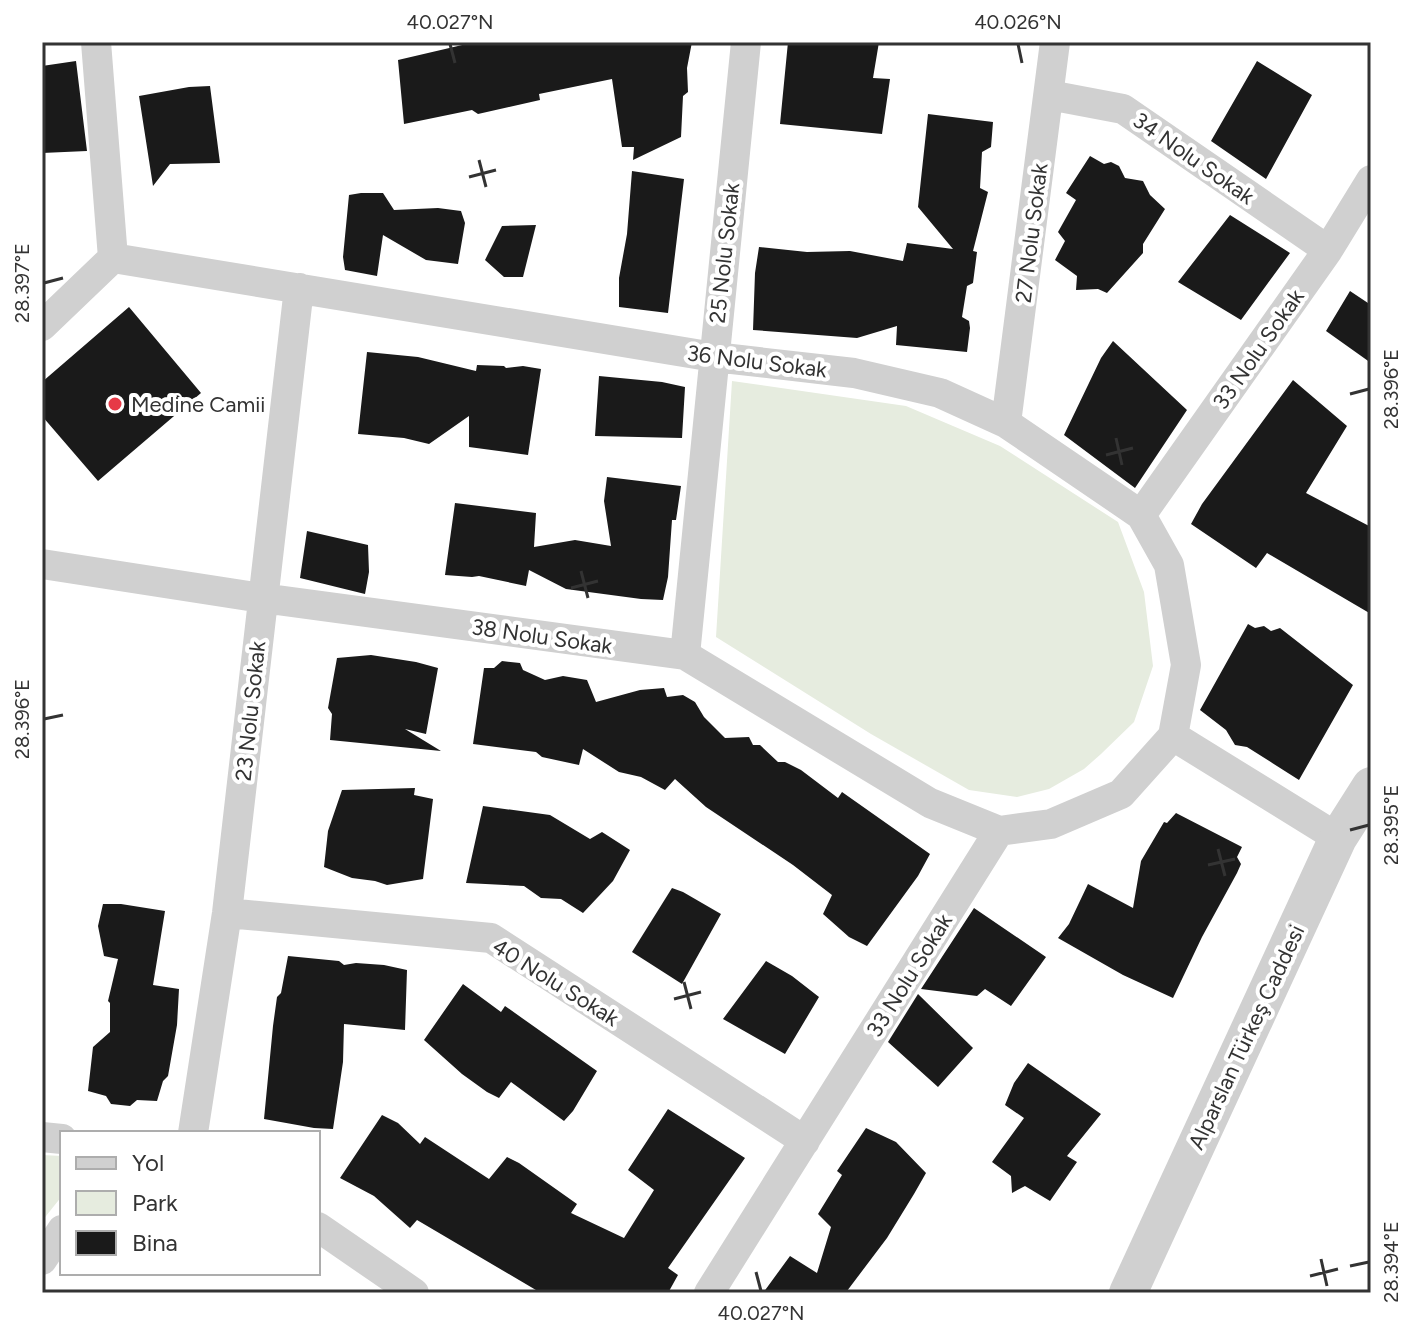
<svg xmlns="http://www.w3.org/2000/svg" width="1413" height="1335" font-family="Figtree,sans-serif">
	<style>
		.green { fill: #e6ecdf }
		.building { fill: #1a1a1a }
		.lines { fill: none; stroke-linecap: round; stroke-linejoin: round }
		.minor { stroke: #d0d0d0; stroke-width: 30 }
		.tertiary { stroke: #d0d0d0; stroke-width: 38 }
		.ticks { fill: none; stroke: #333; stroke-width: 3 }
		.poi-dot { fill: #e63946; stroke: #fff; stroke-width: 3 }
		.labels { text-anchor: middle; stroke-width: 8; stroke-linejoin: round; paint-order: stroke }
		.street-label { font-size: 22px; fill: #333; stroke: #fff }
		.poi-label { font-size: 22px; fill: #333; stroke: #fff; text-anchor: start }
		.neatline { fill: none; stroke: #333; stroke-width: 3 }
		.ticks-label { font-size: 20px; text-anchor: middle; fill: #333 }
	</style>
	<rect width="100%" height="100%" fill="#fff"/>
	<path class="green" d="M732,381L906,406L1000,446L1118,522L1144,592L1153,666L1134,722L1101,754L1084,769L1049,789L1017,797L969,790L871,734L716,637Z
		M42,1155L62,1156V1196L42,1221Z"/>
	<path class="building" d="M475,42H692L687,68L688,92L683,96L681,137L633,160L634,147H622L612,79L539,94L540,100L478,114L472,110L404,124L398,60Z
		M788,42H879L873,78L890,79L882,134L780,124Z
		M76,61L87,151L42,153V66Z
		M1257,61L1312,95L1266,179L1211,141Z
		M210,86L220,163L170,164L153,186L139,96L189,87Z
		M928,114L993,122L991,147L982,152L980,188L988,192L973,251L977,252L973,283L967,286L962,317L969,321L970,328L967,352L896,345L897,326L857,338L753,330L755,273L759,247L807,252L850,251L903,261L907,243L953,249L918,207Z
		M1090,156L1104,164L1111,162L1119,166L1125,178L1143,181L1150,195L1165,209L1143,244V253L1107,293L1098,289L1076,290L1077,276L1055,260L1065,241L1058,232L1076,200L1066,193Z
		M632,171L684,179L668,313L619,307V278L627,234Z
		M361,193H383L394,210L438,208L461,211L465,223L458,264L426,260L383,235L377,276L345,270L343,257L349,195Z
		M1230,215L1290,253L1241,320L1178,282Z
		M536,225L523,277H504L485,260L502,226Z
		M1350,291L1371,305V363L1326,331Z
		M129,307L201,393L98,481L42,416V382Z
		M1113,341L1187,410L1135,488L1064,435L1101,358Z
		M367,352L418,357L476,371L477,365L504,366L506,368L523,366L541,369L528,455L469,447V416L429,444L404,438L358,434Z
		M599,376L662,382L685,387L682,438L595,436Z
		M1293,380L1347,426L1306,493L1371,527V614L1267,553L1256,568L1191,524L1202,504Z
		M607,477L681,486L676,520H672L668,577L663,600L641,599L566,589L529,570L526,586L479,576L472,577L445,575L455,503L536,513L534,547L575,540L611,546L604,501Z
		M307,531L368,545L369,572L365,594L300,578Z
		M1248,624L1255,628L1264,626L1271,631L1280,628L1353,685L1299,780L1247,747L1235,745L1226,730L1200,710Z
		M371,655L416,662L438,668L426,734L405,729L441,751L330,740L332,714L328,708L337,658Z
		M502,661L520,663L523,670L545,680L563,676L587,680L596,702L640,690L664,688L667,697L683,695L695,702L704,717L725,738L749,737L753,745H760L778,762H785L801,770L838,798L842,792L930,854L918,876L867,946L849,937L823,914L832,895L793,865L706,807L675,779L665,790L641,777L619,772L583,749L579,765L542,757L536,752L473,744L484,668H494Z
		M415,788L414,795L433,799L423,879L387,885L375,881L352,878L324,867L328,831L342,790Z
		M483,806L550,815L590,839L602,832L630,850L613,881L583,913L561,899L541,898L524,886L466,883Z
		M1176,813L1242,847L1237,857L1241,864L1237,873L1202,937L1173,998L1123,975L1058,938L1069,924L1088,884L1133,908L1141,861L1164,822L1167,823Z
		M672,888L683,892L721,914L682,984L632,952Z
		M103,904H121L165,911L153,985L179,989L177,1025L168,1076L163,1081L157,1101L137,1100L130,1106L111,1104L106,1096L88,1091L93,1047L110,1032V1003L108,1001L118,959L104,956L98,926Z
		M974,908L1046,957L1011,1006L985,989L977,996L921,989Z
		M288,956L339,961L344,965L356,963L384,965L407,970L405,1030L344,1024L343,1062L333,1129L314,1128L264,1119L273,1026L277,997L281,993Z
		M766,961L792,976L819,997L785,1054L723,1019Z
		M463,984L501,1012L505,1006L597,1071L573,1111L564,1121L511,1082L499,1098L487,1092L462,1074L424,1040Z
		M918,994L973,1048L938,1087L888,1042Z
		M1028,1063L1101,1114L1067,1156L1077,1162L1050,1201L1025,1186L1012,1193L1011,1176L992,1162L1024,1118L1005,1105L1014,1083Z
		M668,1109L745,1158L668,1268L678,1275L668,1293H541L417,1220L410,1228L374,1196L340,1178L382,1115L398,1123L420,1144L425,1137L489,1179L507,1157L519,1163L577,1204L571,1213L624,1238L654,1190L628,1170Z
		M866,1128L896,1142L926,1173L914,1194L887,1238L847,1291L849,1293H763L790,1256L817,1273L831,1227L818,1214L842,1175L837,1171Z"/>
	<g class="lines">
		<path class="minor" d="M1049,95L1123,109L1328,250
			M113,258L714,357L854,373L940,393L1006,423L1141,515L1169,565L1186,665L1173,736
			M42,326L113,258L96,42
			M1006,423L1055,42
			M1141,515L1328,250L1371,180
			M42,564L262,598L685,655L930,803L999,831
			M685,655L746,42
			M1173,736L1338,838
			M227,913L491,938L805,1141
			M193,1133L227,913L299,288
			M42,1137L62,1139
			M318,1227L414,1293
			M42,1260L62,1230
			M709,1293L999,831L1051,824L1121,794L1173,736"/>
		<path class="tertiary" d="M1128,1293L1338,838L1371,786"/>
	</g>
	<path class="ticks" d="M450,44L455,63M1018,44L1022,63M479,160L486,187M469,177L496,170M44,283L63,278M1350,394L1369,389M1116,438L1122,465M1106,455L1133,448M581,571L588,598M571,588L598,581M44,719L63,715M1350,830L1369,825M1218,849L1225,876M1208,865L1235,859M684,982L691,1009M674,999L701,992M1321,1259L1327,1286M1350,1266L1369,1262M756,1272L761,1291M1310,1276L1338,1269"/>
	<circle class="poi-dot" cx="115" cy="404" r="8"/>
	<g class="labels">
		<g class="street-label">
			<text transform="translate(1194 158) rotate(35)" y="8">34 Nolu Sokak</text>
			<text transform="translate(1031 233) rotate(-83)" y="8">27 Nolu Sokak</text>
			<text transform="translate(724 253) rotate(-84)" y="8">25 Nolu Sokak</text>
			<text transform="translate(1258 349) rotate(-55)" y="8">33 Nolu Sokak</text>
			<text transform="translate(757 361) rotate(7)" y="8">36 Nolu Sokak</text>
			<text transform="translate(542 636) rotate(8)" y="8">38 Nolu Sokak</text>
			<text transform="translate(250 711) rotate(-84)" y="8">23 Nolu Sokak</text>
			<text transform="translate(909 975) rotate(-58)" y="8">33 Nolu Sokak</text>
			<text transform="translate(556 982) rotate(32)" y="8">40 Nolu Sokak</text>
			<text transform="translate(1246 1037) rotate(-65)" y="8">Alparslan Türkeş Caddesi</text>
		</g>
		<g class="poi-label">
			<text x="131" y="412">Medine Camii</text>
		</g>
	</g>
	<rect width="1413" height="1335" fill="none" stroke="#ffffff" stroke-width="88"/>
	<rect x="60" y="1131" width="260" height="144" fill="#ffffff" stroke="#adadad" stroke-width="2"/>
	<rect x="76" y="1157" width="40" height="12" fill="#d0d0d0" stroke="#adadad" stroke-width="2"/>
	<text x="132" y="1171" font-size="24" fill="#333333">Yol</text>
	<rect x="76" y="1191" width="40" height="24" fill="#e6ecdf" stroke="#adadad" stroke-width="2"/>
	<text x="132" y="1211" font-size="24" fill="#333333">Park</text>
	<rect x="76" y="1231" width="40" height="24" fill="#1a1a1a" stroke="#adadad" stroke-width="2"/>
	<text x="132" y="1251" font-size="24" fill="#333333">Bina</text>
	<rect x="44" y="44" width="1325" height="1247" class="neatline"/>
	<g class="ticks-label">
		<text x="450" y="29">40.027°N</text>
		<text x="1018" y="29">40.026°N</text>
		<text transform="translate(22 283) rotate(-90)" y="7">28.397°E</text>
		<text transform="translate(1391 389) rotate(-90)" y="7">28.396°E</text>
		<text transform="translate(22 719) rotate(-90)" y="7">28.396°E</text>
		<text transform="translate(1391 825) rotate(-90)" y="7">28.395°E</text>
		<text transform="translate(1391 1262) rotate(-90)" y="7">28.394°E</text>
		<text x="761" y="1320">40.027°N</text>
	</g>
</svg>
